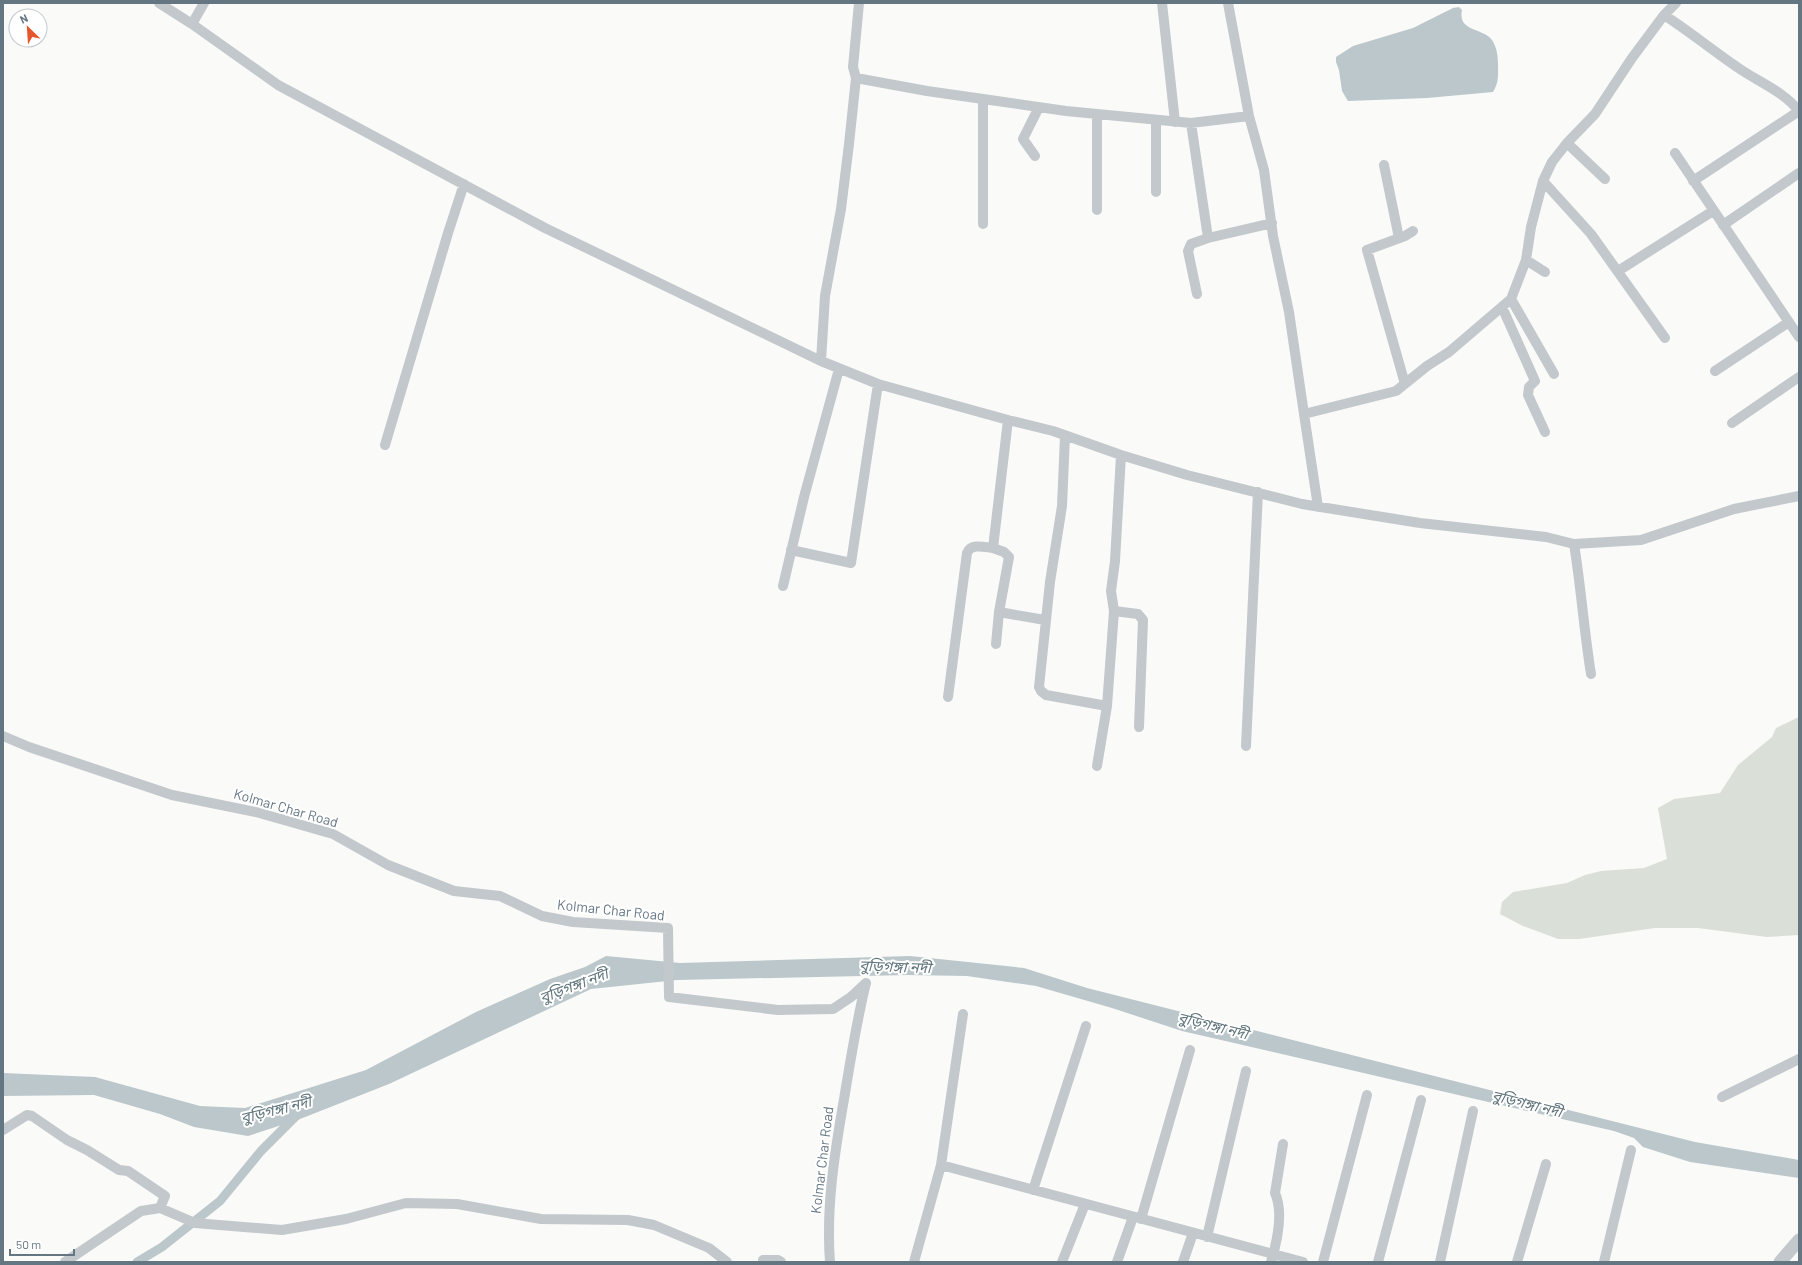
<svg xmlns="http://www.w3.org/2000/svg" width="1802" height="1265" font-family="Barlow,'Noto Sans Bengali',sans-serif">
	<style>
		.green { fill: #dadfd7 }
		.water { fill: #bbc7cb }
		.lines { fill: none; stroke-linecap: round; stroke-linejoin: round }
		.canal { stroke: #bbc7cb; stroke-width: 9 }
		.minor { stroke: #c3c8cc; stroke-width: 10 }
		.tertiary { stroke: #c3c8cc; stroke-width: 13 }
		.labels { text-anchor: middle; stroke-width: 4; stroke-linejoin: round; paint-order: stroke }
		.street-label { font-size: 14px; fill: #657683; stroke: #fff }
		.water-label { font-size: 15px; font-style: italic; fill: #60757c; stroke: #fff }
	</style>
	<rect width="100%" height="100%" fill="#fafaf8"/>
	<path class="green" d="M1799,717V935L1767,937L1698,928H1655L1579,939H1558L1523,926L1500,914L1502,902L1513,892L1567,883L1585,875L1601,871L1644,868L1667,859L1658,808L1674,799L1720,793L1738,765L1772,737L1776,728Z"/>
	<path class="water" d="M1459,7L1462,10C1457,32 1484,28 1492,40C1497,48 1498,56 1498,65C1498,76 1499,82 1493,92L1427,98L1348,101L1342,91L1339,70L1336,62V57L1353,46L1413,28L1453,8Z
		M606,956L680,963L910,956L1024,968L1087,988L1695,1142L1799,1160V1178L1690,1162L1643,1147L1634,1138L1614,1131L1182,1031L1112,1008L1036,986L967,976L907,975L677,980L591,989L389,1084L300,1119L248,1136L194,1127L160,1114L94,1095L3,1096V1073L95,1077L200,1106L245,1108L366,1070L476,1012L550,979L585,967Z"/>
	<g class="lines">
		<path class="canal" d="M137,1262L162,1247L220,1201L261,1151L298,1114"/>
		<path class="minor" d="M159,3L192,24L278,85L545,228L821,361L878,384L1008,420L1053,431L1121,455L1187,475L1302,504L1420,523L1546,537L1574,544L1641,540L1734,509L1799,496
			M1162,3L1175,122
			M1228,3L1249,116L1264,170L1273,236L1289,312L1304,414
			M1664,15C1689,31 1712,50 1737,67C1758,82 1782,90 1799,111L1693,181
			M192,24L204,3
			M856,78L927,91L983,99V224
			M983,99L1066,111L1191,123L1249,116
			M1156,120V192
			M1191,123L1208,238
			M1567,143L1605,179
			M1675,153L1799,337
			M1035,156L1023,139L1039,107
			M1384,165L1399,238
			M1543,181L1591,234L1665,338
			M1097,210V114
			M1723,225L1799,173
			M1526,260L1545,272
			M1618,271L1713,211
			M1197,294L1188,251L1191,244L1208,238L1272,223
			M1511,299L1554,374
			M1502,307L1535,381L1529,387L1528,395L1545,432
			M821,361L825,296L841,209L849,144L856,78L853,67L859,3
			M1715,371L1789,322
			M1405,384L1367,250L1405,236L1413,231
			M1732,423L1799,377
			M1065,436L1062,506L1050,582L1039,687L1041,691L1046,695L1107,706
			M385,445L448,233L464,184
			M1121,455L1115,561L1111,591L1114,611L1138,614L1143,620L1139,727
			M1318,507L1304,414L1396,391L1427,366L1449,352L1511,299L1526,260L1531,227L1543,181L1552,162L1567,143L1595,114L1632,58L1664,15L1676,3
			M1574,544C1581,587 1584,631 1591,674
			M993,548L1004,552L1009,557L999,612L996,644
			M791,550L851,563L878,384
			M783,586L804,497L839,369
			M999,612L1045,620
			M948,697L967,553C971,543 984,547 993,548L1008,420
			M3,736L29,747L172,795L256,812L333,834L388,865L454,891L500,896L542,916L573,922L668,928L669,997L778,1010L833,1009L851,997L866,983C856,1023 850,1064 843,1105C834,1157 826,1209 830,1262
			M1246,746L1258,492
			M1097,766L1107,706L1114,611
			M1722,1097L1799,1059
			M3,1130L27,1115L32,1116L67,1140L87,1150L119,1170L128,1171L165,1196L160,1208
			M941,1165L1303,1262
			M1033,1190L1086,1026
			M1141,1219L1190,1050
			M1207,1237L1246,1071
			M763,1260H778L781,1262
			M65,1262L141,1211L160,1208L195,1223L282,1230L346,1219L406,1203L457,1204L541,1219L628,1220L654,1225L709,1248L727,1262
			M914,1262L941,1165L963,1014
			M1062,1262L1085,1204
			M1117,1262L1133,1217
			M1183,1262L1193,1233
			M1271,1262C1277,1242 1284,1213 1275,1193L1283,1144
			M1323,1262L1367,1095
			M1378,1262L1421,1100
			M1440,1262L1473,1111
			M1517,1262L1546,1164
			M1604,1262L1631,1150"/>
		<path class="tertiary" d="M1780,1262L1799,1240"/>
	</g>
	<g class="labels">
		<g class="street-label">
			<text transform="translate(286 808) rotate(16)" y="5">Kolmar Char Road</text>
			<text transform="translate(611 910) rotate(6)" y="5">Kolmar Char Road</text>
			<text transform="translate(822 1160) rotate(-83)" y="5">Kolmar Char Road</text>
		</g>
		<g class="water-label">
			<text transform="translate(895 967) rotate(2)" y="5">বুড়িগঙ্গা নদী</text>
			<text transform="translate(574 986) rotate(-21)" y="5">বুড়িগঙ্গা নদী</text>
			<text transform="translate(1213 1026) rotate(14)" y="5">বুড়িগঙ্গা নদী</text>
			<text transform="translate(1527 1104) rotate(14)" y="5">বুড়িগঙ্গা নদী</text>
			<text transform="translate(276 1110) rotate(-14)" y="5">বুড়িগঙ্গা নদী</text>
		</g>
	</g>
	<rect width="1802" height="1265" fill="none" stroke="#657683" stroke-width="8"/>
	<g transform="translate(28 28) rotate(335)"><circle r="19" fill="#ffffff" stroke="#c1c8cd"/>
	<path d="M0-3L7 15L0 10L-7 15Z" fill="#e4572e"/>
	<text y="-6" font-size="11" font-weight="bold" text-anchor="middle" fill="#657683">N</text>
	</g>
	<path d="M10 1249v6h64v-6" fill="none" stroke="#657683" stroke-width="2"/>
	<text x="16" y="1249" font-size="12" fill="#657683" stroke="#ffffff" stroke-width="3" paint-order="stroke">50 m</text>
</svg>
